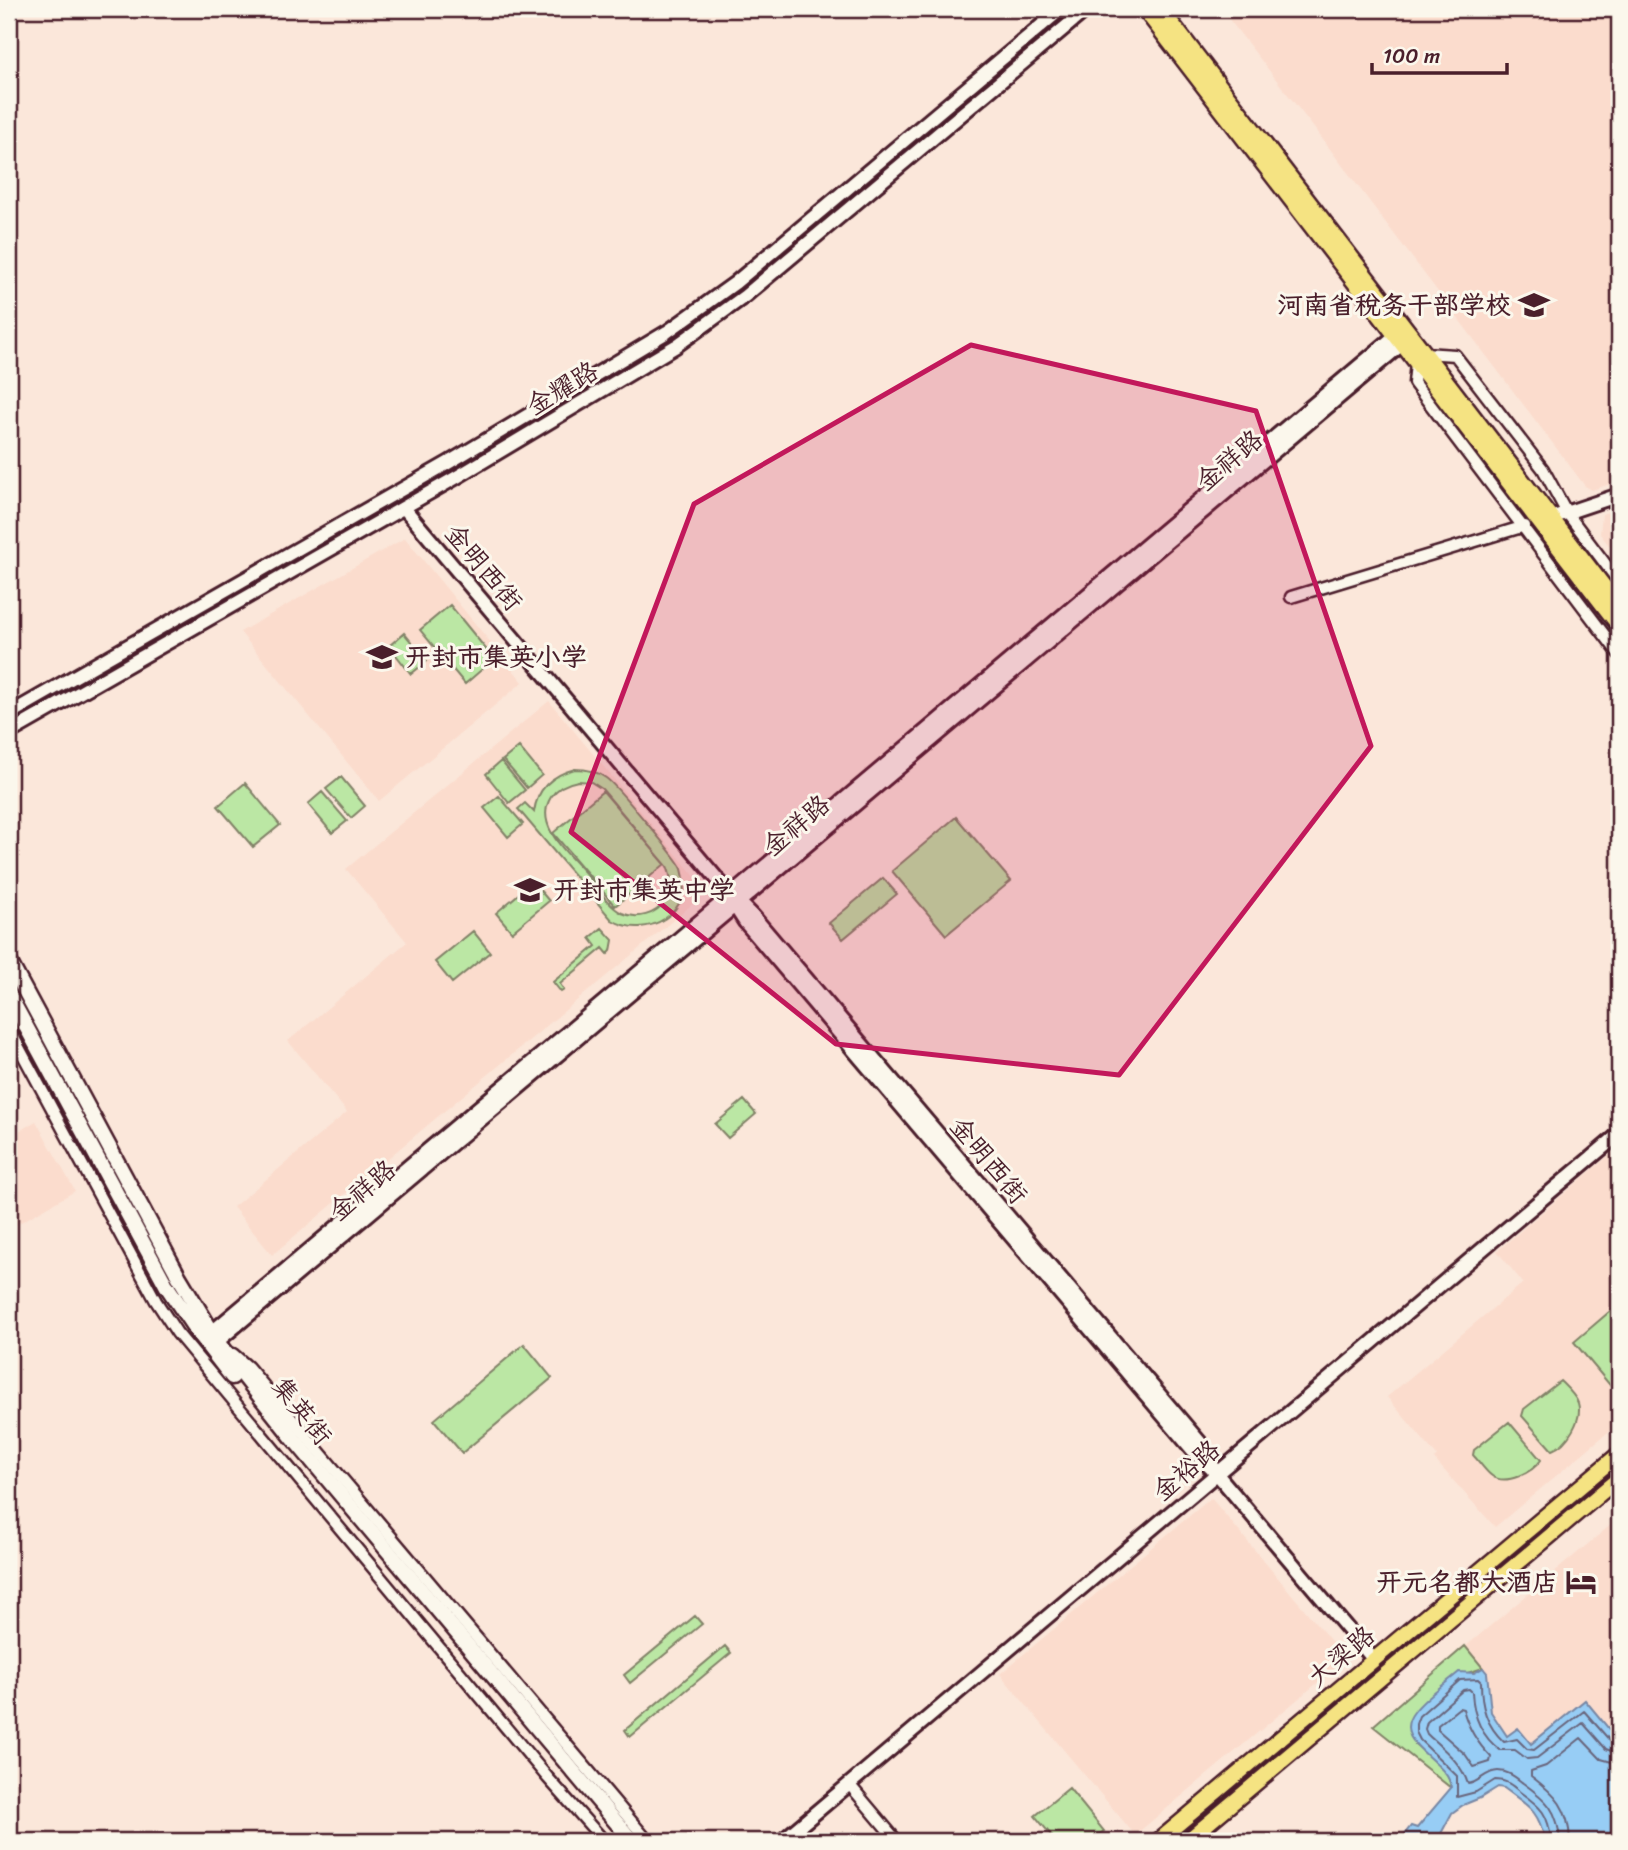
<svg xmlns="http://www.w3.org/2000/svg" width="1628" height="1850" font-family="Sriracha,'LXGW WenKai TC',sans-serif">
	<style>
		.built { fill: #fbdccd }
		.green { fill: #bbe7a4; stroke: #828368; stroke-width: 2; fill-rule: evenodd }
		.water { fill: #97cdf5; stroke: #7887a4; stroke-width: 2 }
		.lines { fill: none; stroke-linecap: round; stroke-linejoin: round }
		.shore { stroke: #69657c; stroke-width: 2 }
		.minor-casing { stroke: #4a1f2b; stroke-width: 15 }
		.tertiary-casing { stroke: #4a1f2b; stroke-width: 18 }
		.secondary-casing { stroke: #4a1f2b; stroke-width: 19 }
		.primary-casing { stroke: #4a1f2b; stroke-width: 19 }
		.minor { stroke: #fbf7ec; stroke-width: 10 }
		.tertiary { stroke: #fbf7ec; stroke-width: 12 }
		.secondary { stroke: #fbf7ec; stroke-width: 14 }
		.primary { stroke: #f5e382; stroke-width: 14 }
		.marked { fill: #c2185b; fill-opacity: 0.2; stroke: #c2185b; stroke-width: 5; stroke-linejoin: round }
		.labels { text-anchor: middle; stroke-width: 6; stroke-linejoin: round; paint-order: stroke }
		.poi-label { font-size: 26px; font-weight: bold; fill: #4a1f2b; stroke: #fbf7ec; text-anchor: end }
		.street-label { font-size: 26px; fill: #4a1f2b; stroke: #fbf7ec }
	</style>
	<rect width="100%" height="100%" fill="#fbe7da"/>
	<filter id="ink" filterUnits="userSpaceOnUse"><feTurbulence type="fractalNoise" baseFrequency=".0143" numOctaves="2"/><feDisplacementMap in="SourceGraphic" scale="14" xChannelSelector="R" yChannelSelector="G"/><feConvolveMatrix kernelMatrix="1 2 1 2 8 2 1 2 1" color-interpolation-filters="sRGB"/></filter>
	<g filter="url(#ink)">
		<path class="built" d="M1221,9H1619V481L1592,490L1585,486L1314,128Z
			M1619,509V558L1600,534L1602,514Z
			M405,538L523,682L379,801L240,632Z
			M549,701L697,879L695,902L272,1255L233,1207L347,1112L288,1041L407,942L346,869Z
			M36,1121L75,1191L9,1229V1137Z
			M1619,1147V1423L1495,1527L1434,1459L1437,1456L1387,1397L1523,1283L1497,1251Z
			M1211,1498L1346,1659L1135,1835L1000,1674Z
			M1619,1518V1741L1585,1700L1531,1744L1507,1736L1491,1712L1487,1672L1465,1647Z"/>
		<path class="green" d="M450,605L494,659L465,684L420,630Z
			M404,633L427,661L411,674L389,646Z
			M519,747L542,775L527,788L503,760Z
			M501,761L525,790L509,803L486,774Z
			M575,769C586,769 598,772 606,778C615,784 679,860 682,869C695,912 647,941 612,920L518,809L525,803L534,812C537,789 552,775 575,769ZM578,781L591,782L602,789L667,866C672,878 673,890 665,901C656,915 637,920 622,913C608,906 596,886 586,874C569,854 533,826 551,797C557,788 567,783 578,781Z
			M341,777L365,806L351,818L326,789Z
			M245,783L280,825L253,847L218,806Z
			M603,791L665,864L615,906L553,833Z
			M322,792L347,821L332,833L308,804Z
			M499,796L523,824L508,837L484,808Z
			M956,817L1011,881L946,935L892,871Z
			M883,878L897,894L843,939L829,923Z
			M533,882L549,901L512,932L496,913Z
			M602,928L613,940L611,951L608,954L603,948L560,984L564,990L561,992L553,982L596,946L590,938Z
			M473,931L490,952L452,983L435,962Z
			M744,1100L756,1114L728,1138L715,1124Z
			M1615,1307L1619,1309V1396L1574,1342Z
			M524,1344L552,1378L462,1453L434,1420Z
			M1560,1381C1566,1387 1575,1395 1578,1403C1583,1419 1567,1445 1552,1450L1522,1416L1524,1409Z
			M1509,1422L1541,1460C1533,1472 1506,1486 1492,1476C1485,1471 1479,1461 1473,1455L1474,1450Z
			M695,1616L702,1624L630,1683L624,1675Z
			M725,1646L731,1653L630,1737L625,1730Z
			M1465,1646L1483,1668L1467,1673L1415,1744C1428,1756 1450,1769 1451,1788L1373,1726Z
			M1069,1788L1104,1831L1100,1834L1106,1841H1056L1035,1816Z"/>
		<path class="water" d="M1483,1668L1487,1673L1491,1712L1507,1736L1518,1728L1531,1744L1585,1700L1619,1741V1841H1545C1539,1810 1528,1806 1504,1788L1498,1787L1480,1798L1463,1805L1452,1813L1437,1841H1399L1411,1826L1417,1828L1451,1788C1450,1760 1389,1744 1414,1712C1425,1697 1445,1684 1459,1672L1474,1673Z"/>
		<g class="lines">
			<path class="shore" d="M1459,1708L1463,1709C1468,1728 1477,1743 1491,1757L1490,1762L1474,1767L1465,1754L1438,1730V1725Z
				M1551,1841C1549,1814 1541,1807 1520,1792C1512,1785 1506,1780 1495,1780L1476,1792L1457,1797V1776L1420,1740L1416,1732V1724L1419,1716L1460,1680L1478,1679L1481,1682C1481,1706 1486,1725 1504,1742L1517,1739L1527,1749L1534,1750L1584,1711L1612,1743L1619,1745
				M1560,1841C1558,1810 1547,1800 1523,1783C1515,1777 1508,1771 1498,1771C1486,1771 1479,1783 1468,1784C1461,1762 1444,1750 1427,1734L1425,1729L1427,1722L1463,1690L1469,1689L1472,1692C1473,1714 1481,1736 1500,1750H1515L1527,1759L1537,1758L1583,1723L1606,1749L1619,1754
				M1570,1841C1569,1808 1556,1795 1531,1776V1771L1546,1766L1581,1738L1601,1759L1619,1764"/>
			<g class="minor-casing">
				<path id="minor" d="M1424,353L1455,355L1543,469L1567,513L1619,582
					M1416,363L1414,383L1619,654
					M1291,597L1525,526
					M9,1029L156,1301L177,1333L548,1778L604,1841
					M233,1354L248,1367L648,1841
					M849,1784L897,1841"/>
			</g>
			<g class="tertiary-casing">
				<path id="tertiary" d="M404,508L719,881L753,916L1203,1446L1217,1474
					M1545,520L1619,495
					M9,714L448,463L667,332L735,283L1061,9
					M9,733L457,477L676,346L745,296L1087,9
					M732,902L745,922L1197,1455L1217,1474L1374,1660
					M206,1337L1402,330
					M212,1346L1408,339
					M782,1841L1619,1134"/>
			</g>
			<g class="secondary-casing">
				<path id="secondary" d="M9,961L179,1277L221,1347L293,1438L632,1841
					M9,995L166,1285L198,1333L232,1377"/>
			</g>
			<g class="primary-casing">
				<path id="primary" d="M1144,9L1619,626
					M1161,9L1619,606
					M1158,1841L1619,1454
					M1187,1841L1619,1478"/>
			</g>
			<use href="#minor" class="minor"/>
			<use href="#tertiary" class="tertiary"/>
			<use href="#secondary" class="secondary"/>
			<use href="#primary" class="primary"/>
		</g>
	</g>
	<path class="marked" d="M971,345L1256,411L1371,746L1119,1075L836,1044L571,832L694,504Z"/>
	<defs>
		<g id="university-bare" transform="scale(2.415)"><path d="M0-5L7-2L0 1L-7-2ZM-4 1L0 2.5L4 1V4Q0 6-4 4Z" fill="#4a1f2b" stroke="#fbf7ec" stroke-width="2.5" paint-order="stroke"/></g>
		<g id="school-bare" transform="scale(2.415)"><path d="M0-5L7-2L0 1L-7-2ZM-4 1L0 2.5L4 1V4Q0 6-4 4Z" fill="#4a1f2b" stroke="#fbf7ec" stroke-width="2.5" paint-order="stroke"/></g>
		<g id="hotel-bare" transform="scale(2.415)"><path d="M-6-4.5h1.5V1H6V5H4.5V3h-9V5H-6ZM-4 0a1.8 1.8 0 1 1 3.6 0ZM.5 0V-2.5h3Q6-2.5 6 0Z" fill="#4a1f2b" stroke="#fbf7ec" stroke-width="2.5" paint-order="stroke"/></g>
	</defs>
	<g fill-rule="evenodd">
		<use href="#university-bare" x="1534" y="305"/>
		<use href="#school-bare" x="382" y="657"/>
		<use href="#school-bare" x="530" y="890"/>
		<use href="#hotel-bare" x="1581" y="1582"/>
	</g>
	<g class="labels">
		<g class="poi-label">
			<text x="1511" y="314">河南省税务干部学校</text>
			<text x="405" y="666" text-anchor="start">开封市集英小学</text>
			<text x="553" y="899" text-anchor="start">开封市集英中学</text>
			<text x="1558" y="1591">开元名都大酒店</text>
		</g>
		<g class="street-label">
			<text transform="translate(562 388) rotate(-31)" y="9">金耀路</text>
			<text transform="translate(1229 460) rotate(-40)" y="9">金祥路</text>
			<text transform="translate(484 567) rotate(50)" y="9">金明西街</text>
			<text transform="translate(796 825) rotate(-40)" y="9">金祥路</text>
			<text transform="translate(989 1160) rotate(50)" y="9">金明西街</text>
			<text transform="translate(362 1190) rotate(-40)" y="9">金祥路</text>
			<text transform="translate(302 1411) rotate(51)" y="9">集英街</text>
			<text transform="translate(1186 1470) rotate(-40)" y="9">金裕路</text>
			<text transform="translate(1341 1656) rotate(-40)" y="9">大梁路</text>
		</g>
	</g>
	<rect width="1628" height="1850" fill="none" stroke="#fbf7ec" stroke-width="35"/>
	<rect x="18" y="18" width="1593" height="1815" fill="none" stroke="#4a1f2b" stroke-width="2.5" filter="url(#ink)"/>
	<path d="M1372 63v10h135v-10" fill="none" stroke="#4a1f2b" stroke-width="3.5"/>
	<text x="1383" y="63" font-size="21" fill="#4a1f2b" stroke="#fbf7ec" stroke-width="5" paint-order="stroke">100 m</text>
</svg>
